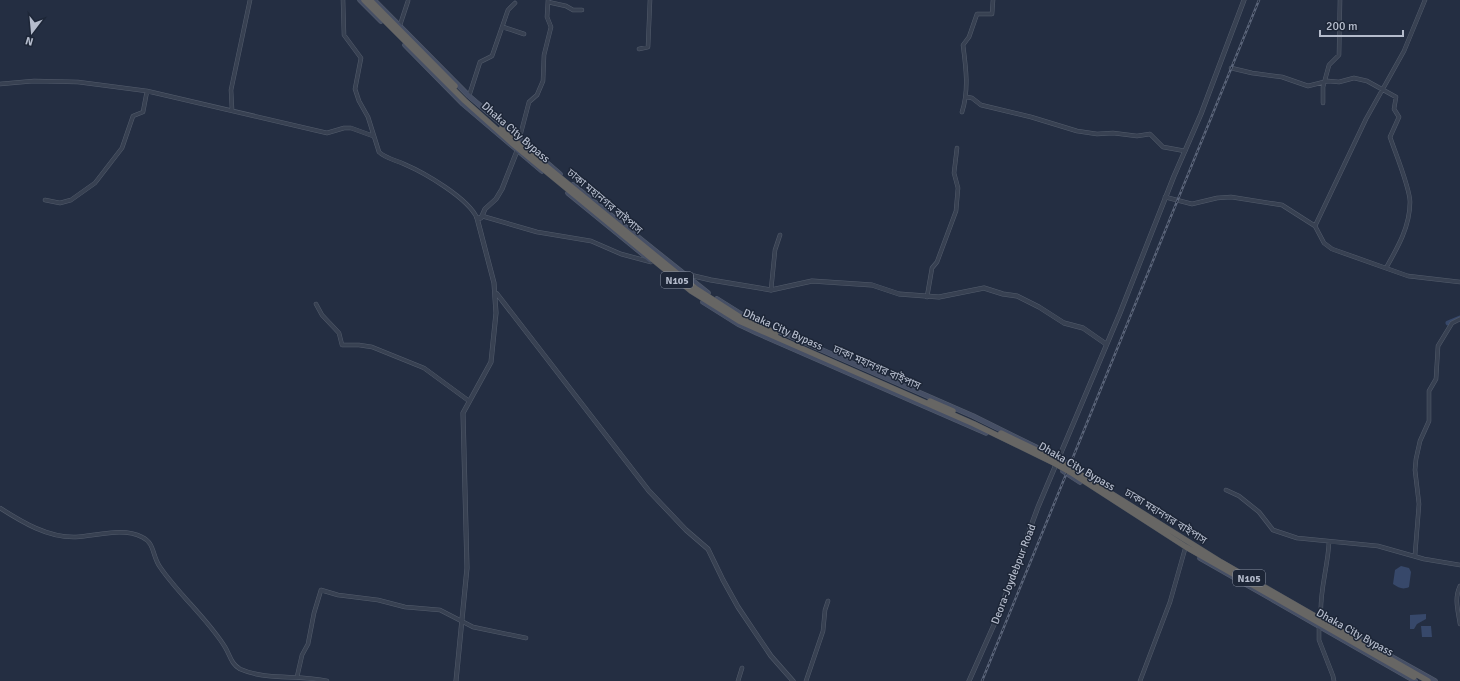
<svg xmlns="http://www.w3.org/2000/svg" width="1460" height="681" font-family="Signika,'Noto Sans Bengali',sans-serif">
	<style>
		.water { fill: #37486a }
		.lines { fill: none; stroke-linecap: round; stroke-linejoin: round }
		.canal { stroke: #37486a; stroke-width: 3 }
		.river { stroke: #37486a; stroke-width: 5 }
		.minor-casing { stroke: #535c6c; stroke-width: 4.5 }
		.tertiary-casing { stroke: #535c6c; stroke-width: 5 }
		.secondary-casing { stroke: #535c6c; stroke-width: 5.5 }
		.trunk-casing { stroke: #404959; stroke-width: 6 }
		.minor { stroke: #384152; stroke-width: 3.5 }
		.tertiary { stroke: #384152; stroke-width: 4 }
		.secondary { stroke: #464f65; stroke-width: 4.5 }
		.trunk { stroke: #676664; stroke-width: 5.5 }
		.rail-casing { stroke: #5a6479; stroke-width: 2.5 }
		.rail { stroke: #1d2637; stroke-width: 1; stroke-dasharray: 3; stroke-linecap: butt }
		.trunk-bridge-casing { stroke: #404959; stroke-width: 6; stroke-linecap: butt }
		.trunk-bridge { stroke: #676664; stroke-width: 5.5 }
		.labels { text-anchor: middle; stroke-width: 3; stroke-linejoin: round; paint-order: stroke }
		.shield { fill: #1d2637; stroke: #878f9f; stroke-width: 1 }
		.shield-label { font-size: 10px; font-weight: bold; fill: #b5bccc }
		.street-label { font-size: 11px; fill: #b5bccc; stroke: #1d2637 }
	</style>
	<rect width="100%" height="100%" fill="#242e42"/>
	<path class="water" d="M1401,566L1409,568L1411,572L1409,587C1403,590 1399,588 1393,584L1395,570Z
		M1426,614V619L1417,624L1414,629H1410V615Z
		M1421,626H1431L1432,637H1422Z"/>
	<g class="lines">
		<path class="canal" d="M1448,323L1458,319"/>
		<path class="river" d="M1448,323L1460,318"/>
		<g class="minor-casing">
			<path id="minor" d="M343,0L344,35L361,58L355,89L359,101L368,117L379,152C385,158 395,160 404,164C425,173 468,198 477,218
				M548,2L566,6L573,10H582
				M400,25L408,1
				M503,27L524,34
				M639,49L648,47L650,0
				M1231,68L1252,73L1282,77L1308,86L1328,81L1339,82L1354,78L1367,81L1396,97L1394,109L1399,117L1390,137C1395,152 1410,188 1410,202C1410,226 1398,247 1386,268
				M0,84L34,81L78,82L147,91L143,112L133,116L122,148L95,183L71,200L60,203L45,200
				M147,91L327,133L344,128H351L373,136
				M469,96L480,62L492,56L508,10L515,3
				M967,97L972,98L981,105L1031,117L1077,131L1097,134L1113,133L1137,136L1150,134L1163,147L1185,151
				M1323,103V87L1329,65L1339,55L1340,0
				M232,109L231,90L250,0
				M962,112C969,90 966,68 963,45L969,37L977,14H992L993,0
				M519,140L529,102L537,95L543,81L544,55L551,27L547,17L548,0
				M1165,197L1192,204L1217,198L1231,197L1282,205L1315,226L1324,243L1332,249L1408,276L1460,282
				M482,216L537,232L591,241L621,254L651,262
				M1315,226L1366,119L1404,51L1425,0
				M771,290L775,250L780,235
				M927,297L932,268L937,262L956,211L958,188L954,173L957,148
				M316,304L322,315L339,333L342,345H359L372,347L424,368L469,401
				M1226,490L1239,496L1259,512L1273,530L1297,538L1378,546L1424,559L1460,565
				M0,508C22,522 48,538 76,537C97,536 122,527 142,537C155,543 152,556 160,567C179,595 207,618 225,647C230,655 231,664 240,669C267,681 298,674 327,681
				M1415,555L1419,504L1415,470L1416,459L1420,441L1429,421V391L1436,379L1438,346L1452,323L1460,319
				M1460,586C1454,599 1458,610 1460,624
				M1321,617C1319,592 1328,567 1329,542
				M1319,627V640L1333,676L1334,681
				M297,677L302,655L308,644L314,613L321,590L338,595L378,600L405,607L440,610L473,627L526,638
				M738,681L742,668
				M806,681L823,631L825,610L828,601
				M1140,681L1170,602L1185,549"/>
		</g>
		<g class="tertiary-casing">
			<path id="tertiary" d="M681,273L711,280L771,290L812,281L872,285L899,294L939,297L984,288L1003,294L1017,296L1039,307L1064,323L1083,328L1106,344
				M497,294L649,491L686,530L708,549L723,580L738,607L771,656L793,681
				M456,681L467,568L463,413L491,362L496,313L494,283L477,218H481L485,209L496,199L502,189L517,151
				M969,681L997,618L1038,507L1120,313L1174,176L1201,114L1244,0"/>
		</g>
		<g class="secondary-casing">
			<path id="secondary" d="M360,0L381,21
				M374,0L469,96L560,174
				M405,45L463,104L542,171
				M573,185L708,293
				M568,193L650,260
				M717,299L741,314L767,326
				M703,302L738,324L757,333L986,433
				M774,329L973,416L1048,453
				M1061,460L1076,468
				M1063,471L1080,482
				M1200,558L1415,681
				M1349,633L1435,681"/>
		</g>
		<g class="trunk-casing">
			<path id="trunk" d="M364,0L465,101L514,145L691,291L739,321L974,424L1054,463
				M370,0L455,86
				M501,129L695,288L740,317L776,333
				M930,401L953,411
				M1001,433L1055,459
				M1072,469L1221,562L1428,681
				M1070,472L1186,547L1414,677"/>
		</g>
		<use href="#minor" class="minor"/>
		<use href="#tertiary" class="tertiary"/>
		<use href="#secondary" class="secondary"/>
		<use href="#trunk" class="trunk"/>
		<g class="rail-casing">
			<path id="rail" d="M982,681L1259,0"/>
		</g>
		<use href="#rail" class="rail"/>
		<g class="trunk-bridge-casing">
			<path id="trunk-bridge" d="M1055,459L1072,469
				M1054,463L1070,472"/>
		</g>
		<use href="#trunk-bridge" class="trunk-bridge"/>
	</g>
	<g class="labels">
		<g class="shield">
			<rect x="661" y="272" width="32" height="16" rx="3"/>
			<rect x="1233" y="570" width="32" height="16" rx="3"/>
		</g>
		<g class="shield-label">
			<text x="677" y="284">N105</text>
			<text x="1249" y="582">N105</text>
		</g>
		<g class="street-label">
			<text transform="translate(516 132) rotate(41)" y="4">Dhaka City Bypass</text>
			<text transform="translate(605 201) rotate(40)" y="4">ঢাকা মহানগর বাইপাস</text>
			<text transform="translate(783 329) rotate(24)" y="4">Dhaka City Bypass</text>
			<text transform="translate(877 367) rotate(24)" y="4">ঢাকা মহানগর বাইপাস</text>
			<text transform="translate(1077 466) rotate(30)" y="4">Dhaka City Bypass</text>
			<text transform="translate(1166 516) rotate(32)" y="4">ঢাকা মহানগর বাইপাস</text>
			<text transform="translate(1013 574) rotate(-69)" y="4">Deora-Joydebpur Road</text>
			<text transform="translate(1355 632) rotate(29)" y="4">Dhaka City Bypass</text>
		</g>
	</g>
	<g transform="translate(32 32) rotate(196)" stroke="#1d2637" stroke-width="3" paint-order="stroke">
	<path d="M0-3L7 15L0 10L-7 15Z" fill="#b5bccc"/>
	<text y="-6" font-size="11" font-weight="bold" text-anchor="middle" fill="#b5bccc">N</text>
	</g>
	<path d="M1320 30v6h83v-6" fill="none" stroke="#b5bccc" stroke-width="2"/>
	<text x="1326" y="30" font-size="12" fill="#b5bccc" stroke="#1d2637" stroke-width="3" paint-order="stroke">200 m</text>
</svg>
